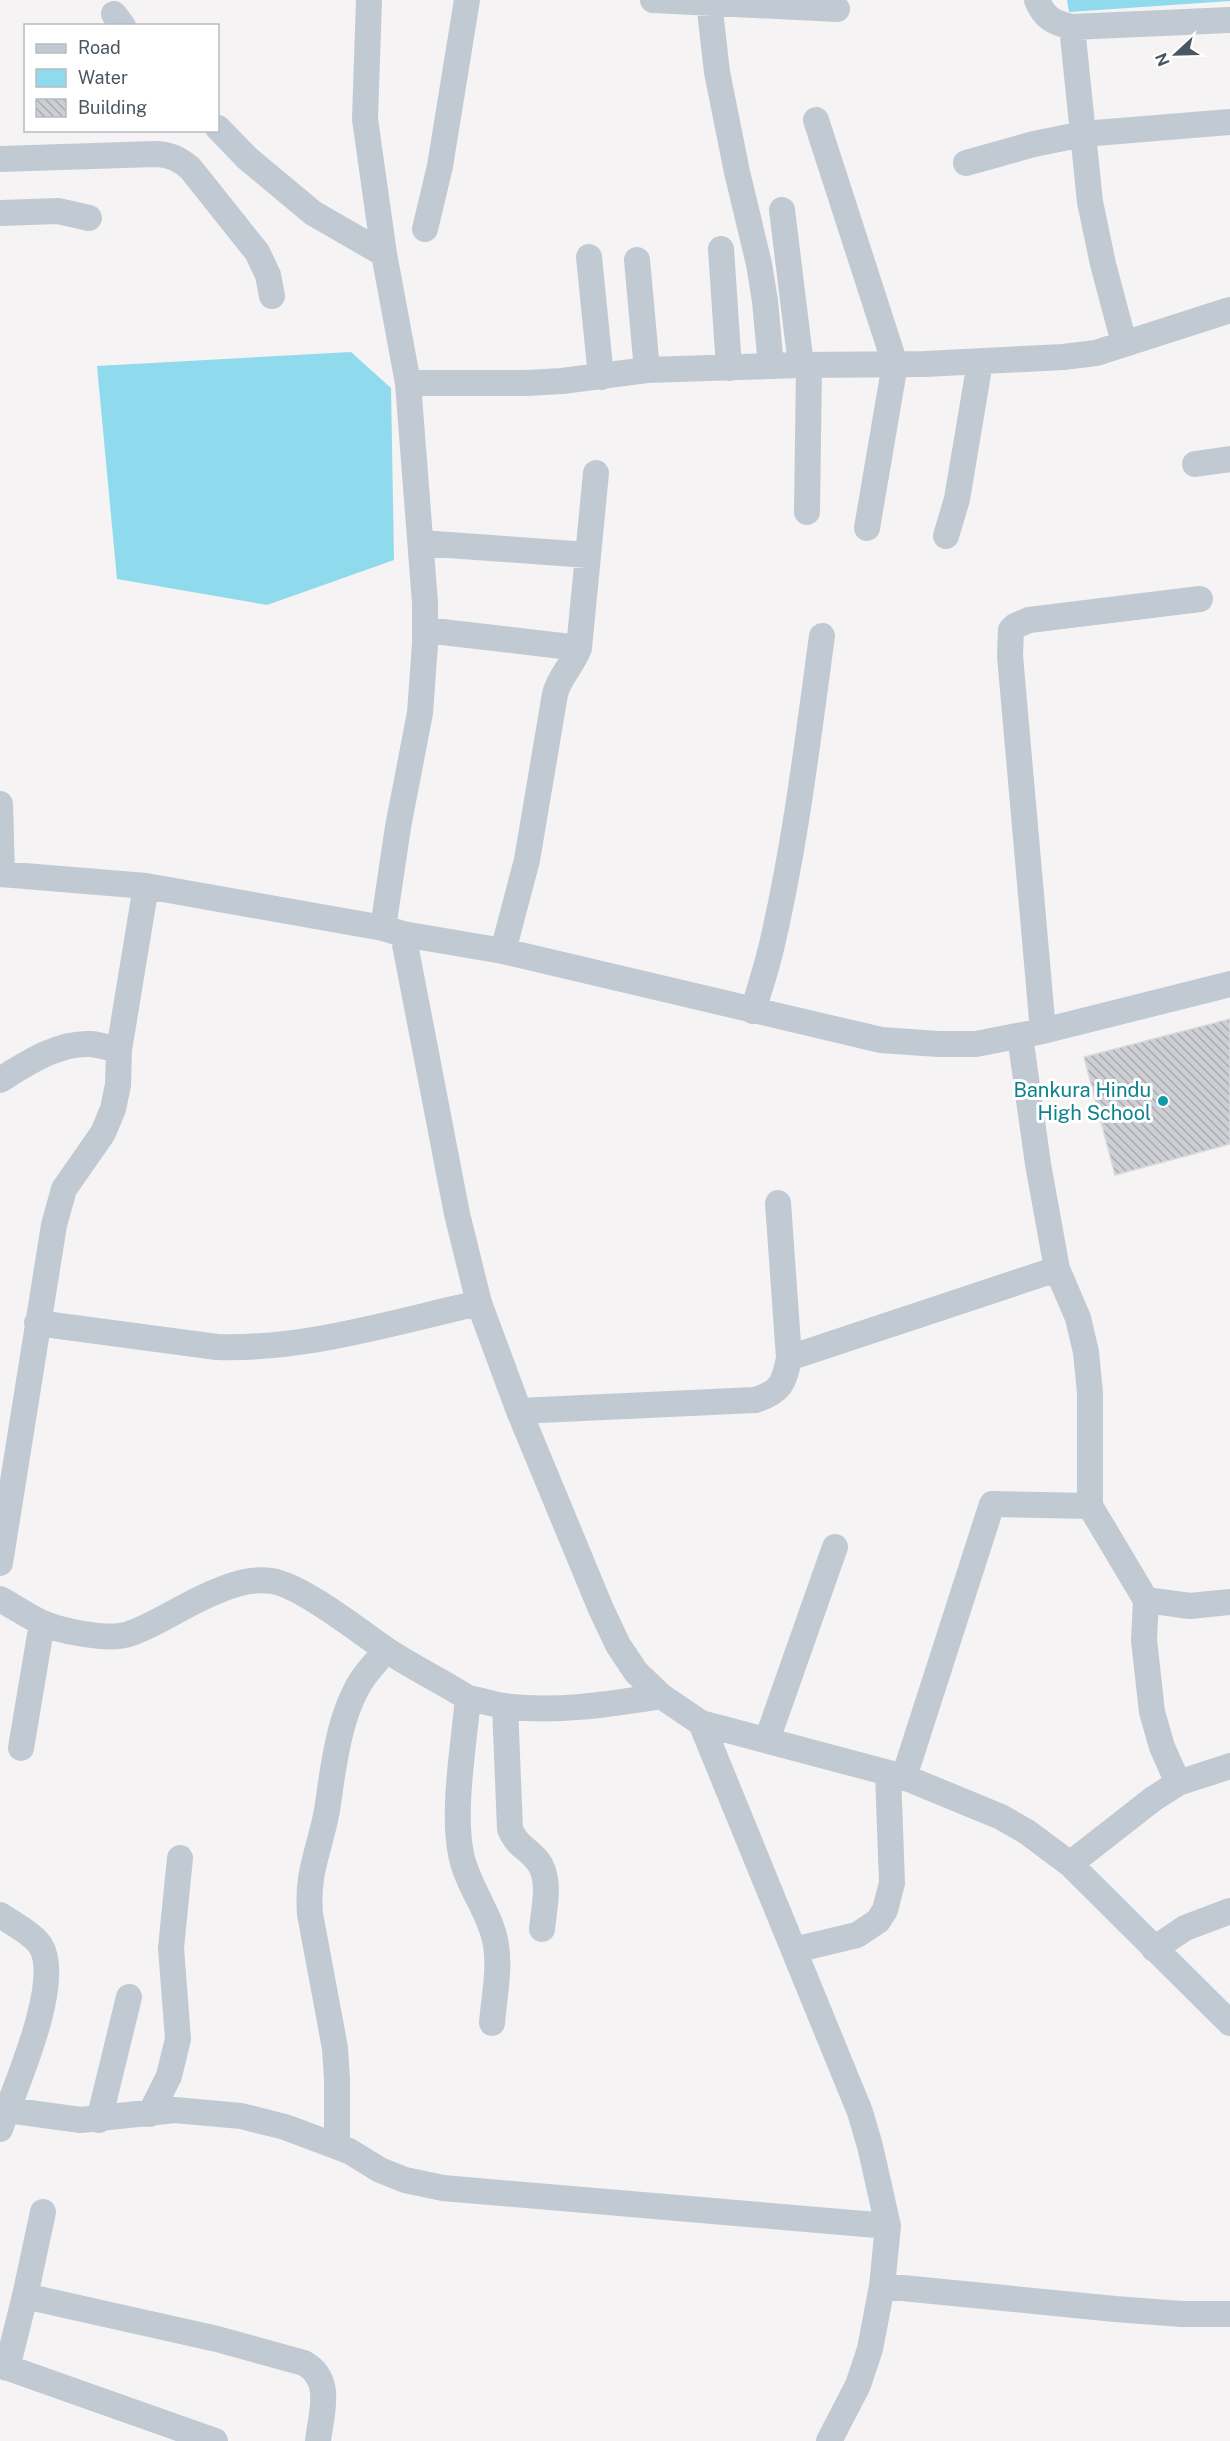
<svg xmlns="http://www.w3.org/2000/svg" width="1230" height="2441" font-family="'Public Sans',sans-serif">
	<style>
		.water { fill: #90daee }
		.building { fill: url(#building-back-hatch); stroke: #d7d9de; stroke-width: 1.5 }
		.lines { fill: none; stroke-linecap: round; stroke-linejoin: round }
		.minor { stroke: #c1cad2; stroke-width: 26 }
		.culture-dot { fill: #0f9aa8; stroke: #fff; stroke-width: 2 }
		.labels { text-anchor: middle; stroke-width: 6; stroke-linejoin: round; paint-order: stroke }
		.culture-label { font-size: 20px; fill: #0d838f; stroke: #fff; text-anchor: end }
	</style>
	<defs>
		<pattern id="building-back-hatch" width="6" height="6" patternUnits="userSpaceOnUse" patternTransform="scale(1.5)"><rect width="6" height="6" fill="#cdcfd5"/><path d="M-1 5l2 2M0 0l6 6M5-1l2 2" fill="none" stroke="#a8abb0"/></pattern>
	</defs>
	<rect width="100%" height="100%" fill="#f5f3f3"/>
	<path class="water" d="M1067,0H1230V1L1069,12Z
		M351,352L391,388L394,560L267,605L117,579L97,366Z"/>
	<path class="building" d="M1230,1019V1144L1115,1175L1084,1057Z"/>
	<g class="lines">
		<path class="minor" d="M369,0L365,119L384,254L408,383L425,603V644L420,713L398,827L383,928
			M653,0L837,9
			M1037,0C1044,18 1054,23 1072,27L1230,20
			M709,2L717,72L737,172L759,264L765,301L771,366
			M114,14L123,26
			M1072,27L1090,202L1103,264L1124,343
			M816,120L895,364L867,528
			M218,128L247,158L313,213L384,254
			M0,159L155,154C170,154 179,159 190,168L257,252L268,275L272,296
			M966,163L1034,144L1083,134L1230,122
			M782,210L801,365
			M0,213L58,211L89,218
			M425,229L440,166L467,0
			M721,249L729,368
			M589,257L601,377
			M637,260L647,370
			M408,383H527L562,381L647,370L801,365L925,364L1063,357L1096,353L1230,310
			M1195,464L1230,459
			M807,512L809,365
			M946,536L957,499L980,362
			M421,543L588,555
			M425,630L579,648
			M0,804L2,874
			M0,874L146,886L383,928L403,934L503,951L881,1040L938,1044H976L1043,1031L1230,984
			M403,934L457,1214L479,1303L519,1411L601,1609L618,1645L636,1672L661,1696L701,1723L904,1777L1001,1817L1027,1832L1070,1864L1230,2023
			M503,951L527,860L555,694C559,677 573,665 579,648L596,473
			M753,1011C760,987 768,964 773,940C796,840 808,738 822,636
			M1043,1031L1010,656L1011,630L1015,626L1029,620L1200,599
			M1020,1036L1038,1164L1057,1269L1078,1318L1086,1352L1090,1393V1506L1146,1600L1144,1640L1152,1712L1162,1747L1178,1783
			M0,1080C26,1064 58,1042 91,1044C100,1045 110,1048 119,1050
			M37,1323L217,1347C305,1350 394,1322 479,1303
			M789,1358L1057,1269
			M519,1411L755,1400C781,1392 784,1383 789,1358L778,1203
			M0,1563L54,1225L64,1189L103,1133L113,1109L118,1085L119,1050L146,886
			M0,1599C13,1606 26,1615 40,1622C59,1631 108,1641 129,1634C158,1624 185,1604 215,1592C234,1584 251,1578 272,1581C302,1586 359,1631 385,1649C412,1667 441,1681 468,1698
			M1146,1600L1190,1606L1230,1602
			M505,1706L510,1829C517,1846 526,1847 537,1860C552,1878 544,1908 542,1929
			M701,1723L860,2112L870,2146L888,2226L882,2286L870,2349L858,2385L829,2441
			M767,1740L835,1547
			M21,1748L42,1623
			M904,1777L992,1504L1090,1506
			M1070,1864L1153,1799L1178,1783L1230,1766
			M0,1915C11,1922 34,1935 40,1945C64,1980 14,2090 0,2129
			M1154,1949L1185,1928L1230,1911
			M794,1950L857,1935L878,1921L885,1910L892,1883L888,1773
			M492,2023C494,1998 500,1970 496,1945C491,1913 467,1886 461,1854C452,1811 464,1743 468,1698C480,1700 492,1704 504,1706C556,1713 610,1704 661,1696
			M7,2110L81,2120L175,2110L241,2116L285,2127L349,2151L380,2170L405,2180L443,2188L888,2226
			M150,2114L169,2076L178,2039L171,1948L180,1858
			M99,2120L129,1997
			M337,2146V2079L335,2048L310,1914C307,1875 317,1856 325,1820C329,1803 330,1786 333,1770C338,1739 345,1705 363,1678C370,1668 379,1659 386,1650
			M882,2286L1115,2309L1182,2314H1230
			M25,2296L217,2339L304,2363C334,2380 321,2413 318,2441
			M0,2365L215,2441
			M7,2368L25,2296L43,2212"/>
	</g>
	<circle class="culture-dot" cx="1163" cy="1101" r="6"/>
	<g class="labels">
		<g class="culture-label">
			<text x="1151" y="1097">Bankura Hindu<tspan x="1151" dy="23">High School</tspan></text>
		</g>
	</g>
	<rect x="24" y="24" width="195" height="108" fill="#ffffff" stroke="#b7bbc0" stroke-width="1.5"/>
	<rect x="36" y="44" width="30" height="9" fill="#c1cad2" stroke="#b7bbc0" stroke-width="1.5"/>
	<text x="78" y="54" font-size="18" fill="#4a5661">Road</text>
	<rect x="36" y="69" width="30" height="18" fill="#90daee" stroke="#b7bbc0" stroke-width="1.5"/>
	<text x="78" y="84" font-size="18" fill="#4a5661">Water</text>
	<rect x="36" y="99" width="30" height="18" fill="url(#building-back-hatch)" stroke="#b7bbc0" stroke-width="1.5"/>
	<text x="78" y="114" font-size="18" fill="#4a5661">Building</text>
	<g transform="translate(1176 54) rotate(248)" stroke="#ffffff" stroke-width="4.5" paint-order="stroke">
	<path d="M0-4.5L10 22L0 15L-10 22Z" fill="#4a5661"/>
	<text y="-9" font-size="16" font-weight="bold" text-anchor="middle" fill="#4a5661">N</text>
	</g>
</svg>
